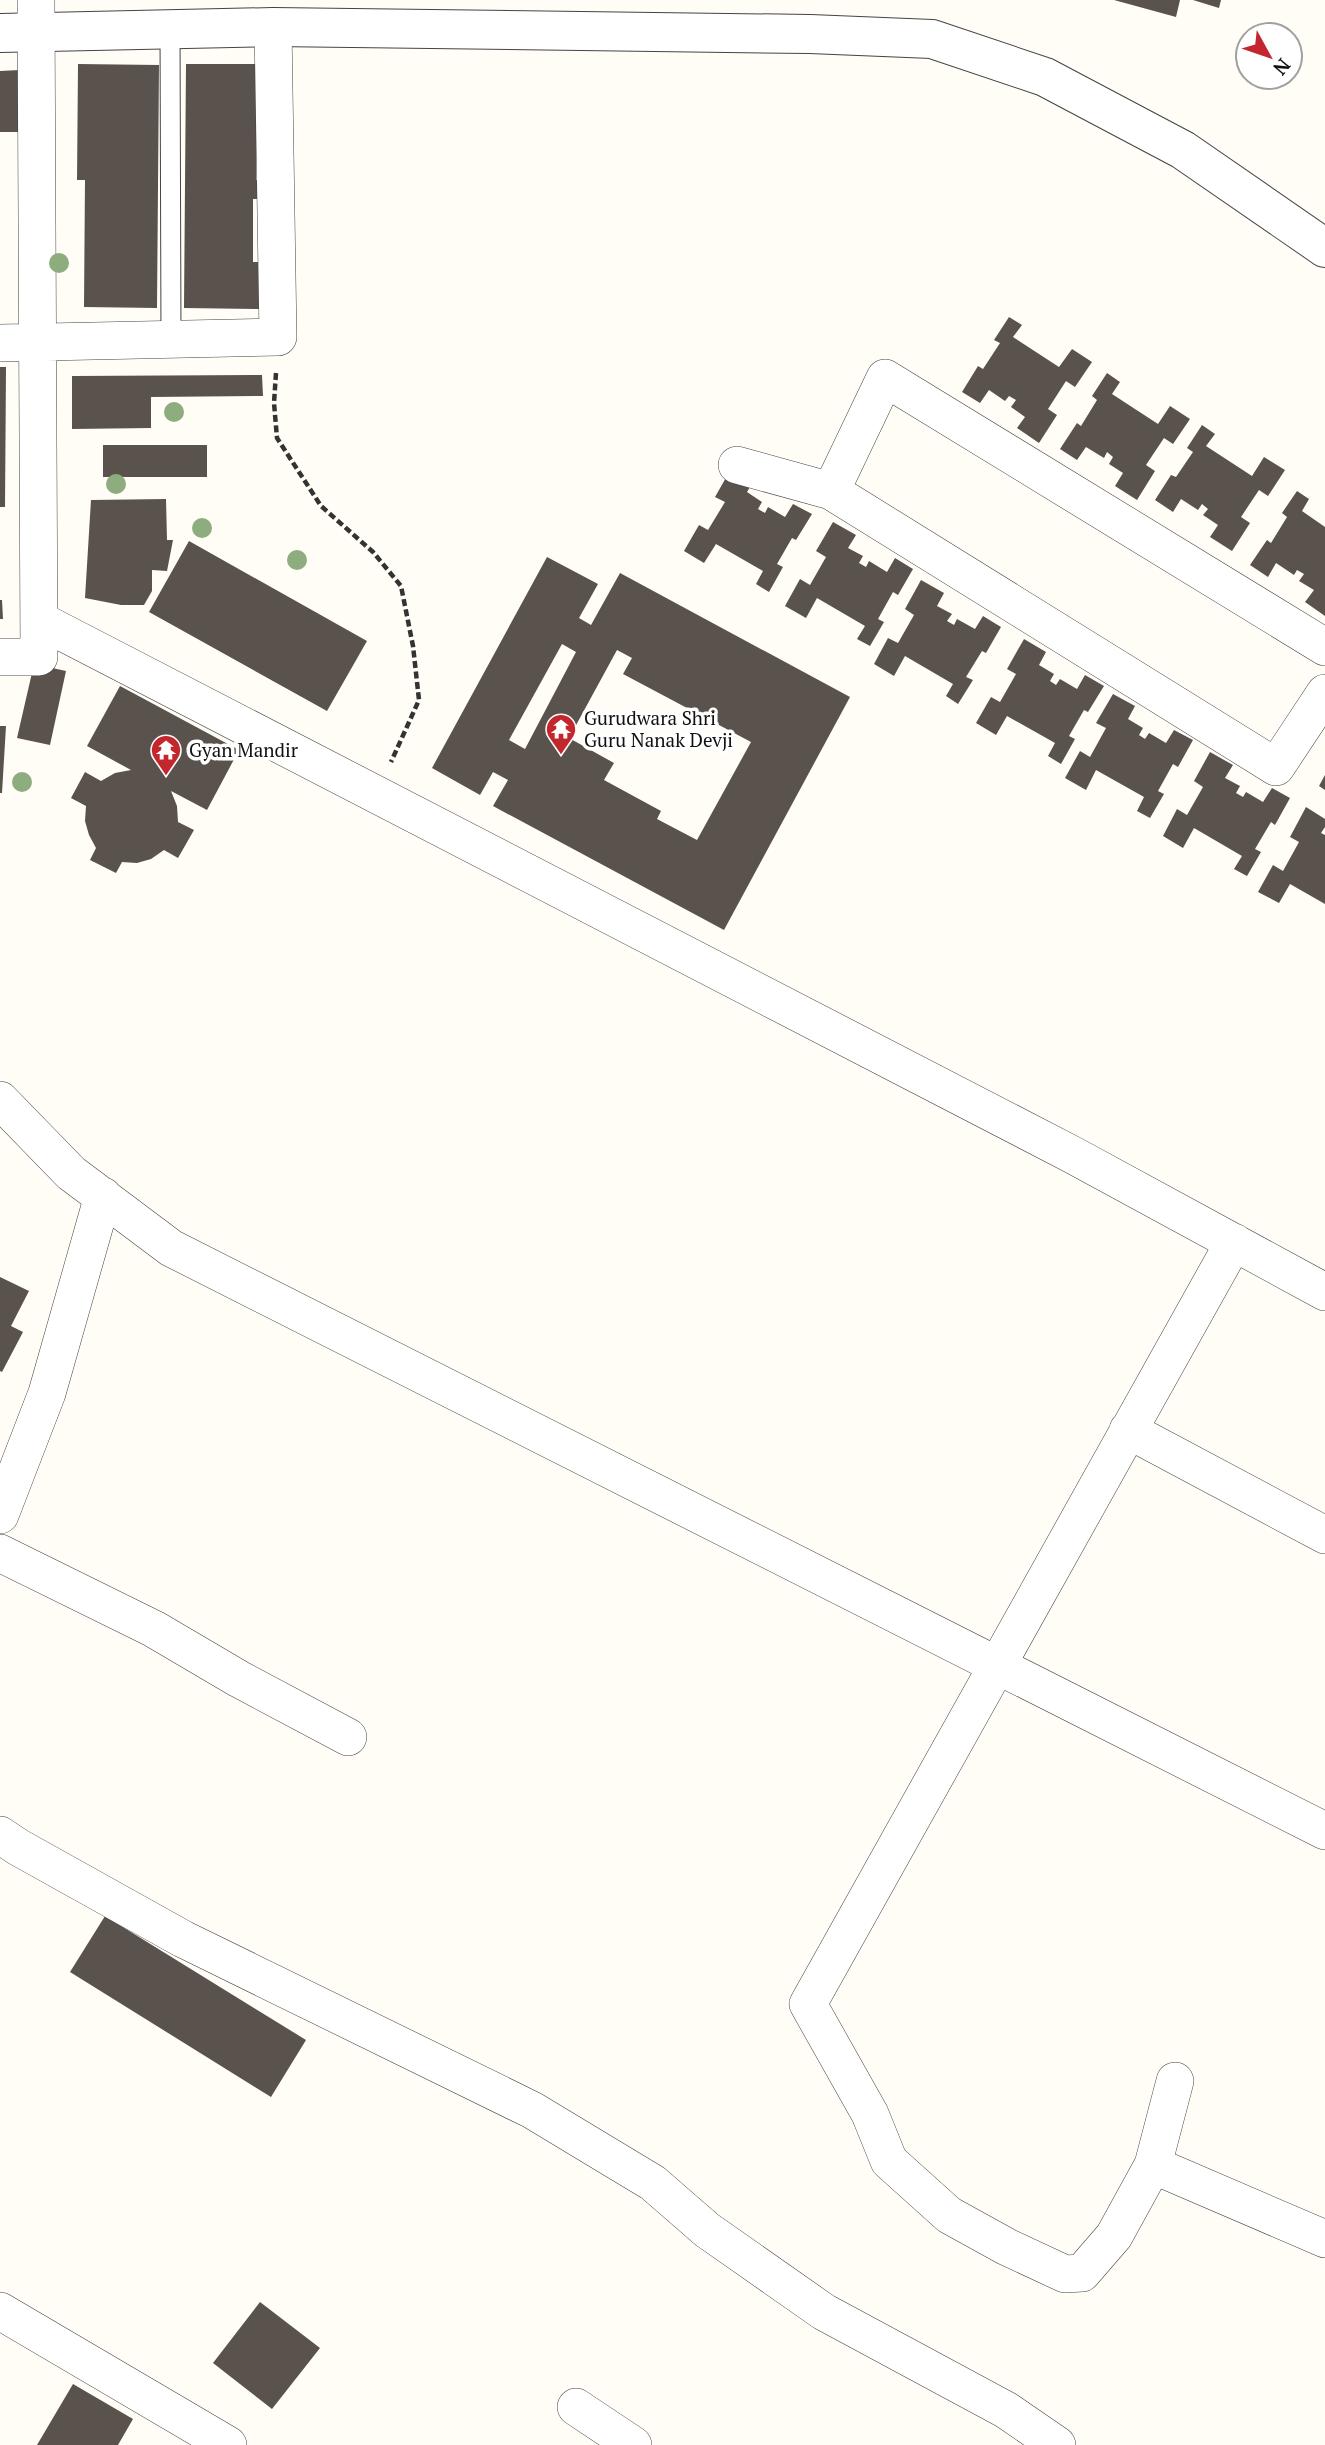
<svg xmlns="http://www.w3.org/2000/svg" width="1325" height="2445" font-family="'PT Serif',serif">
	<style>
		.building { fill: #5a524d; fill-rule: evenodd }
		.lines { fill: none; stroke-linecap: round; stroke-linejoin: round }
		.service-casing { stroke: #444; stroke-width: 21 }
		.minor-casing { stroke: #444; stroke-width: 38 }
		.tertiary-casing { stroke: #444; stroke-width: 40 }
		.path { stroke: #333; stroke-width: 4.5; stroke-dasharray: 7 3.5; stroke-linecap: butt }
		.service { stroke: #fff; stroke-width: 19 }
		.minor { stroke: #fff; stroke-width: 37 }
		.tertiary { stroke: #fff; stroke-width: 38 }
		.tree { fill: #8dad7f }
		.labels { text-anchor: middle; stroke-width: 7; stroke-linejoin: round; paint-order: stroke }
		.poi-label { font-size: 19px; fill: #111; stroke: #fff; text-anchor: start }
	</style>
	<rect width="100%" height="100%" fill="#fffdf5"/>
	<path class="building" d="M1114,0H1180L1176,17Z
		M1193,0H1221L1219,8Z
		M78,64L159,65L157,308L84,307L85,180H77Z
		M186,64H257L256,180L262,181V199H253V262H260L259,309L184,308Z
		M20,70V132H0V71Z
		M1009,317L1022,325L1013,337L1059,367L1072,349L1092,362L1075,387L1066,381L1048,409L1057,415L1039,443L1017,428L1025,417L1011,407L1016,400L1009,396L1005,401L989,390L980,403L962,392L978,366L983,369L1000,343L994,340Z
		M0,367H6L5,507H0Z
		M1107,373L1120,382L1112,394L1158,424L1170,406L1190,419L1173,444L1164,438L1146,465L1155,471L1137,500L1115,486L1123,473L1109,464L1113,457L1107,452L1104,458L1086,447L1077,460L1060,449L1077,423L1081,426L1097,400L1092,396Z
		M262,375L263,396L151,397V428L72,429V376Z
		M1202,425L1215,434L1206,446L1252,476L1264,457L1285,470L1268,496L1259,490L1241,517L1250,523L1232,551L1210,537L1218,525L1203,515L1208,509L1202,504L1198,510L1181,499L1173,512L1155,500L1171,475L1176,477L1193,452L1187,448Z
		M103,445H207V477H103Z
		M732,467L754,480L747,492L762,502L758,509L765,513L768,507L785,517L793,504L812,514L796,540L792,538L777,564L783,567L769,592L756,584L763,571L716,544L704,563L684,551L699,525L708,530L725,502L715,497Z
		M1297,491L1309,499L1302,511L1325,527V616L1305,602L1314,590L1299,581L1304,574L1297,570L1294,575L1276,563L1268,577L1250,565L1267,540L1271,543L1287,517L1282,513Z
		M166,499L167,540H173L167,571L152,570V591L144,605H121L85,598L91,500Z
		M833,522L856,535L848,548L863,556L859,563L866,567L869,561L887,572L895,558L913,569L898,595L893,592L878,619L884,622L870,646L857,639L865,626L817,598L806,618L785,606L800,579L810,585L826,557L816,551Z
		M189,541L367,641L327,711L149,612Z
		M547,557L598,584L579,618L591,625L620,573L850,697L724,930L493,806L508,780L493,772L480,795L432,768ZM562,644L576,652L525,749L509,740ZM617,650L632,658L623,674L751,742L697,840L657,819L661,811L604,780L614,763L569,738Z
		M921,580L944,593L937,606L952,614L947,621L954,625L957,619L975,629L983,616L1001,627L986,653L982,651L966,677L973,680L958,704L946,696L953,684L905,656L894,676L874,664L888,638L898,643L914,615L905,609Z
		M0,600H2L3,619H0Z
		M1024,639L1046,652L1039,665L1054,674L1050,681L1056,685L1060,679L1077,689L1085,675L1104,686L1088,712L1084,710L1069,736L1075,739L1061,764L1048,756L1055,743L1007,716L996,735L976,723L991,697L1000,702L1016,674L1007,669Z
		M34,664L66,671L50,745L17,738Z
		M120,686L239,750L207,810L171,791L177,806L178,822L194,830L178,858L164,850L151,859L137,863L122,862L116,873L90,860L96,848L89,835L85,821L86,806L71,798L85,772L101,781L115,773L131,770L87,746Z
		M1113,694L1135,706L1128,719L1143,728L1139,735L1145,739L1149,733L1166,743L1174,730L1193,740L1178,767L1173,764L1158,791L1164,794L1150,818L1137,811L1144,797L1096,770L1086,790L1065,778L1080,751L1090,757L1106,728L1096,723Z
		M0,726H6L2,793H0Z
		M1210,752L1233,765L1225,778L1240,786L1236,793L1243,797L1246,792L1263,802L1272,788L1290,798L1275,825L1271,822L1255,849L1261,852L1247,876L1234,869L1242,856L1194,828L1183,848L1163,836L1177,809L1187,815L1203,787L1194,781Z
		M1325,775V790L1319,786Z
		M1306,807L1325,819V827L1321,833L1325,835V904L1290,884L1279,903L1258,892L1273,865L1283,871L1299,842L1290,837Z
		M0,1277L29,1291L11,1326L23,1332L2,1372L0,1371Z
		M105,1916L306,2040L271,2097L70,1972Z
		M260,2302L320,2348L272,2409L213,2363Z
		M73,2384L133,2419L118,2445H37Z"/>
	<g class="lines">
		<g class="service-casing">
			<path id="service" d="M170,29L171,340"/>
		</g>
		<g class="minor-casing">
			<path id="minor" d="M0,343L278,337L273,27
				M737,465L831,491L1276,767L1325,693
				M831,491L885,378L1325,647
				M39,620L1073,1155L1325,1292
				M0,657H39L36,0
				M0,1100L71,1173L171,1248L1325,1831
				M1128,1430L1325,1535
				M0,1515L47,1393L103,1196
				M0,1553L154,1629L239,1679L348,1737
				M0,1835L18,1847L183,1939L532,2110L653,2183L707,2230L824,2312L1006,2410L1057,2445
				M1175,2081L1153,2165L1114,2236L1082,2273L1065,2274L1007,2247L949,2215L889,2161L870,2114L808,2004L1234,1242
				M1153,2165L1325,2239
				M0,2311L228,2445
				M576,2407L633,2445"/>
		</g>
		<g class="tertiary-casing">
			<path id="tertiary" d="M0,33L273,27L810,34L932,39L1045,77L1183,150L1325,248"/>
		</g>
		<path class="path" d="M276,373L274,403L277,438L321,506L373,552L401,586L413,646L419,700L391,762"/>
		<use href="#service" class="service"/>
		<use href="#minor" class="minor"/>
		<use href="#tertiary" class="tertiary"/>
	</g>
	<g class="tree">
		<circle cx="59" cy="263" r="10"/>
		<circle cx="174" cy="412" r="10"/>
		<circle cx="116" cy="484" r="10"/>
		<circle cx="202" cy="528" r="10"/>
		<circle cx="297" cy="560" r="10"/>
		<circle cx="22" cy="782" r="10"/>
	</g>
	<defs>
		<g id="temple-pin" transform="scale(1.575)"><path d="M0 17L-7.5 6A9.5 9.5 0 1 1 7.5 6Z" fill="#c4262e" stroke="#fff"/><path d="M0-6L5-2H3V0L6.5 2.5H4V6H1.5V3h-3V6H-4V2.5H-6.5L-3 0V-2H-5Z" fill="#fff"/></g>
	</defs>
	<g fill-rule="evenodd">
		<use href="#temple-pin" x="561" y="729"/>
		<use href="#temple-pin" x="166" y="750"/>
	</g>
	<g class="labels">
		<g class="poi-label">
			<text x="584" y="725">Gurudwara Shri<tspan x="584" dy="22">Guru Nanak Devji</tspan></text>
			<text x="189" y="757">Gyan Mandir</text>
		</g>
	</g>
	<g transform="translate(1269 56) rotate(130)"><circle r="33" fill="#ffffff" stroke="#a0a0a0" stroke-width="2"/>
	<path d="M0-5L12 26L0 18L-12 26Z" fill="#c4262e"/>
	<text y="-10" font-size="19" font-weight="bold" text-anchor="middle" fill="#111111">N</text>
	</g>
</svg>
